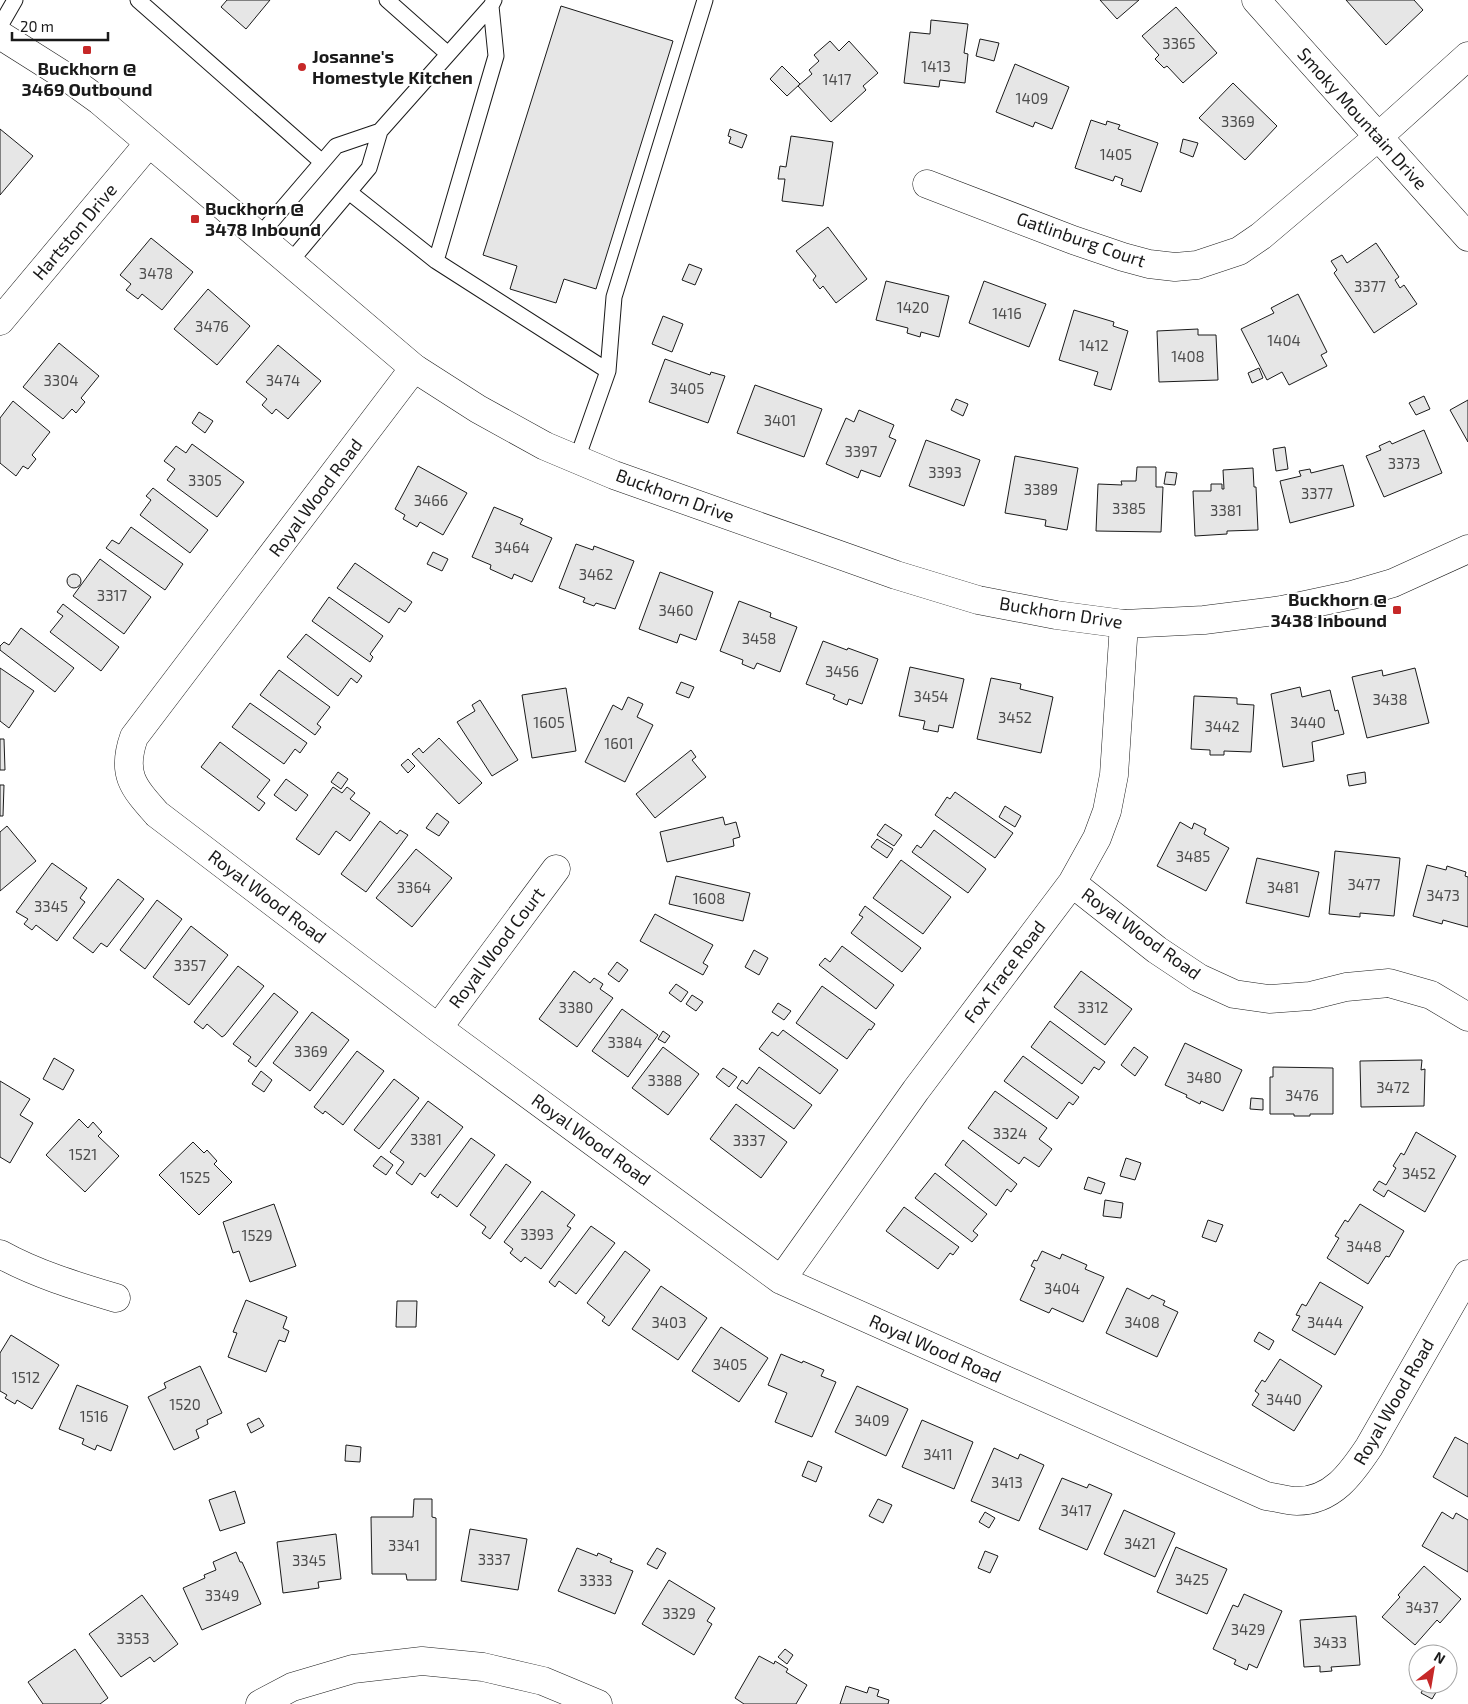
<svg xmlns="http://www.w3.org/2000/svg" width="1468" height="1704" font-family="'Exo 2',sans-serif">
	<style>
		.building { fill: #e6e6e6; stroke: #1a1a1a }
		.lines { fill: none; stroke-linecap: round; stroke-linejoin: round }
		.lane-casing { stroke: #1a1a1a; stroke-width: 17 }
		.street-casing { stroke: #1a1a1a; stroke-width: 29 }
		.secondary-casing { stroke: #1a1a1a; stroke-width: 29 }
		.lane { stroke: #fff; stroke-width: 15 }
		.street { stroke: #fff; stroke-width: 28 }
		.secondary { stroke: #fff; stroke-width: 28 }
		.poi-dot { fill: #c62828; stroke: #fff; stroke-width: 2 }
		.labels { text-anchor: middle; stroke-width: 4; stroke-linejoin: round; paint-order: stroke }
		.number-label { font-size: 15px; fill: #4d4d4d }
		.poi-label { font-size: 18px; font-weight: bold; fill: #1a1a1a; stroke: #fff; text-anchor: start }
		.street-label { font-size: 18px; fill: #1a1a1a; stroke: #fff }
	</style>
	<rect width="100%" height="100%" fill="#fff"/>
	<path class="building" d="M227,0H270L246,29L221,7Z
		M1100,0H1139L1117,19Z
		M1346,0H1414L1423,10L1386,45Z
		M561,6L673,41L596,289L564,279L556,303L510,289L517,266L483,255Z
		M1176,7L1217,53L1183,83L1167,66L1164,68L1155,59L1159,55L1142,36Z
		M931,20L968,24L964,53L968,54L965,83L940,80L939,87L904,83L910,32L930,34Z
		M980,39L999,43L994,61L976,56Z
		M830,41L839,51L849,41L878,73L863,86L866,90L831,122L798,86L812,74L809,70L819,61L814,55Z
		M1015,64L1069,87L1052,129L1035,122L1033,127L996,112Z
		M782,66L800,84L787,96L770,79Z
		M1233,83L1277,126L1245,160L1199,118Z
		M1091,120L1106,125L1107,121L1120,125L1118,129L1158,143L1141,192L1121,185L1123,179L1115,176L1113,181L1075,168Z
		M0,129L33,156L0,195Z
		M730,129L747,135L742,148L729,143L731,137L728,136Z
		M791,136L833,142L823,206L782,201L785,179H778L780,166L786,167Z
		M1183,139L1198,143L1193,157L1180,152Z
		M828,227L867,279L836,303L823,286L820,289L813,280L816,276L796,251Z
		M151,238L193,272L162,310L142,294L138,299L126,290L131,284L120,275Z
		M1376,243L1399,277L1395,280L1400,288L1404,285L1417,304L1374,333L1334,273L1337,270L1331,261L1342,255L1347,263Z
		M689,264L702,269L695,285L682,280Z
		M886,281L949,296L939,337L921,332L920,337L907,333L908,328L876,320Z
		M984,281L1046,304L1029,347L969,323Z
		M208,289L250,326L217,365L174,329Z
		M1298,294L1327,352L1321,355L1327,366L1289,385L1282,372L1267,380L1241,329L1274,313L1271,308Z
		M1074,310L1114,322L1113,326L1128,331L1111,390L1094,385L1098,372L1059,360Z
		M663,316L683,324L672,352L652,344Z
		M1198,329V335H1216L1218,380L1159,382L1157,331Z
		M59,343L99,376L81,398L85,402L76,413L72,409L63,419L23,387Z
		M278,345L321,381L288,419L276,409L272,414L262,405L267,399L246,382Z
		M665,359L710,375L711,372L725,376L708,423L649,402Z
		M1259,368L1263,378L1252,383L1248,373Z
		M755,385L822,409L804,457L737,433Z
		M1424,396L1430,409L1416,415L1409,403Z
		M956,399L968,404L963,416L951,410Z
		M1468,400V442L1450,410Z
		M13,401L50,432L32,455L36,459L28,469L23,466L16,476L0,463V418Z
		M859,410L894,425L889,437L896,440L880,477L861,470L858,478L826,464L846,418L854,422Z
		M199,412L213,421L205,433L192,423Z
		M1424,430L1442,473L1384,497L1366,456L1381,450L1379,446L1390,441L1392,444Z
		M926,440L980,460L964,506L909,486Z
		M192,444L244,482L217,517L167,480L175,469L164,461L176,446L186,453Z
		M1285,447L1288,469L1276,471L1273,449Z
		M1015,456L1078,468L1067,530L1045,526L1046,520L1005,513Z
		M1343,465L1354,506L1290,523L1280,481L1301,476L1299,471L1310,469L1311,473Z
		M418,466L467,493L443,535L420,522L417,527L403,519L405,515L395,509Z
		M1137,467H1156V487H1163L1161,532L1096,531L1098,484L1122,485L1121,481H1136Z
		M1253,468L1254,487H1256L1258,530L1227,531V534L1195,536L1193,491H1211V484H1222V489H1224L1223,470Z
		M1166,472L1177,473L1175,485L1164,484Z
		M153,488L208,530L190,553L140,515L151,500L146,496Z
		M494,507L523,519L520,524L552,538L532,582L514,574L512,579L490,569L491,565L472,557Z
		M131,527L183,564L165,590L106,548L112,540L119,544Z
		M576,544L593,550L594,546L634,561L615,609L596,603L594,606L583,602L585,598L559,588Z
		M433,552L448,559L442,571L427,564Z
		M100,559L151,597L124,634L73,596Z
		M355,563L412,602L405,612L399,608L389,623L337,588Z
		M660,572L713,592L696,640L680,634L677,643L639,629Z
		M67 581a7 7 0 1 1 14 0a7 7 0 1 1-14 0Z
		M329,597L383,636L370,654L373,657L370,662L312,621Z
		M739,601L771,613L770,617L797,627L780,672L757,663L754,669L742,664L743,660L720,651Z
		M63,604L119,647L101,671L50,632L63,616L57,612Z
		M21,628L74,668L55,692L0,650V646L4,642L9,645Z
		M306,634L362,676L357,683L351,678L338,696L287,657Z
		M823,641L847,650L848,648L878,659L862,704L849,699L847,705L833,699L835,695L806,684Z
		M910,667L964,679L953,728L939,725L938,732L923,729L925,721L899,716Z
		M0,668L34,691L9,728L0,721Z
		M1415,668L1429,723L1367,738L1352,677L1382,670L1383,676Z
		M279,670L330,707L317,724L321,727L315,735L260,695Z
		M991,678L1021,684L1020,689L1053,697L1041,753L977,739Z
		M681,682L694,687L689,698L676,693Z
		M1300,687L1302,697L1330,690L1335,711L1338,710L1344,734L1312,742L1314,761L1283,767L1271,694Z
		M566,688L576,751L532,758L522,695Z
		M1194,696L1237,698V704L1254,705L1251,752L1224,751V755H1210V750L1191,749Z
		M628,697L643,704L637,717L653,725L625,782L585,762L613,705L622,710Z
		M480,700L518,760L492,776L457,722L475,711L472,705Z
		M250,703L307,743L300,753L295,749L284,764L232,727Z
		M439,738L482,783L459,804L412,754L419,748L423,753Z
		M0,739H4L5,770H0Z
		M220,742L270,780L257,797L265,803L259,811L201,767Z
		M691,750L696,757L692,760L706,777L655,818L636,794Z
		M408,759L415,766L408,773L401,765Z
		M338,772L348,779L341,789L331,782Z
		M1365,772L1366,783L1349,786L1347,775Z
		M286,779L308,795L296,811L274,795Z
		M0,785H4L3,816H0Z
		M333,787L342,793L347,787L355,793L350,799L370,813L350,841L336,831L319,855L296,839Z
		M955,792L1013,833L995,858L935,815L947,797L950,799Z
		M1005,806L1021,816L1015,827L999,817Z
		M437,813L449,822L439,836L426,828Z
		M723,817L725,825L736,822L740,837L733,839L734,846L667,862L660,832Z
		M380,821L397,834L400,830L408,835L366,892L341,874Z
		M1180,822L1192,829L1194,823L1206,829L1204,834L1229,848L1206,891L1157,866Z
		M885,824L902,835L894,846L877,835Z
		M7,826L36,861L0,891V832Z
		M934,830L986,869L968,893L912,852L917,845L921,848Z
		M877,839L893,849L887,858L871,847Z
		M416,849L452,878L412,927L376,898Z
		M1335,851L1400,858L1394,916L1360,913V917L1329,914Z
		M1257,858L1319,872L1309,917L1246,903Z
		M901,860L951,897L923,934L873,898Z
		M52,863L87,888L80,898L85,902L57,941L36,925L32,930L24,924L28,919L16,912Z
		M1427,865L1446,870L1447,866L1466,872L1465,876L1468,877V927L1443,920L1442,924L1413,916Z
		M676,876L750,893L743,921L669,904Z
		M118,879L144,899L107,947L101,943L93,953L73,938Z
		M157,900L182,919L145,969L120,950Z
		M865,906L921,948L902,972L851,933L863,917L859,915Z
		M655,914L713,945L703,963L708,966L703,975L640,941Z
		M191,926L228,955L189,1005L153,977Z
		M842,946L894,985L876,1009L819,965L825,958L830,962Z
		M754,950L768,958L759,975L745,967Z
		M617,962L628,970L619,982L608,974Z
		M238,966L264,986L225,1035L222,1037L207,1024L203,1029L194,1022Z
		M574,971L590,983L594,978L603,984L600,989L613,998L577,1047L539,1019Z
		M1081,971L1132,1009L1105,1045L1054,1007Z
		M676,984L688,992L681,1002L669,993Z
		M822,986L875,1024L871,1030L869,1029L847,1059L796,1023Z
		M274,993L298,1012L256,1067L248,1061L251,1057L233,1044Z
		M692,995L703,1002L696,1011L686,1004Z
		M778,1003L791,1011L784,1020L772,1012Z
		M622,1009L658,1035L628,1077L592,1051Z
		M312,1012L349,1040L310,1091L273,1063Z
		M1050,1021L1105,1062L1099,1070L1094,1067L1082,1084L1031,1047Z
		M783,1030L838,1070L820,1094L759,1049L772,1032L778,1036Z
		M663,1031L670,1036L665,1043L658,1039Z
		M1185,1043L1242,1070L1223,1111L1201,1101L1200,1104L1186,1097L1187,1095L1165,1085Z
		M663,1047L699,1074L668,1115L632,1088Z
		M1134,1047L1148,1057L1135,1076L1121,1065Z
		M357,1051L384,1071L343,1125L325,1111L323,1114L314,1107Z
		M1023,1056L1079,1097L1073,1105L1069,1102L1057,1119L1004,1081Z
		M54,1058L74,1070L63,1090L43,1079Z
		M1422,1060L1421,1070L1425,1069L1424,1106L1361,1107L1360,1061Z
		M759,1067L812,1105L794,1129L737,1088L742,1080L747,1084Z
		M1273,1067L1333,1068V1114H1310V1116H1294V1114H1270V1077H1273Z
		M723,1068L737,1077L729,1087L716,1077Z
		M261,1071L272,1080L264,1092L252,1084Z
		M394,1079L419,1098L379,1149L354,1130Z
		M0,1081L30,1099L20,1115L33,1123L10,1163L0,1157Z
		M995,1091L1047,1128L1039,1139L1052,1149L1039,1167L1024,1157L1019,1164L968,1128Z
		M1251,1098L1263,1099V1110L1250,1109Z
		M428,1101L463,1127L425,1177L420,1173L412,1185L396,1173L404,1162L390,1152Z
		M736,1104L787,1142L761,1178L710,1139Z
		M79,1119L88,1128L93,1122L102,1132L98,1136L119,1156L85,1192L46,1155Z
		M1416,1132L1456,1156L1425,1212L1388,1190L1384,1197L1373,1190L1379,1181L1386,1185L1396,1168L1393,1166L1401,1153L1404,1155Z
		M471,1138L495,1155L457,1207L440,1194L438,1198L431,1193Z
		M963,1140L1017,1184L1011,1192L1007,1189L996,1206L945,1165Z
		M193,1142L204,1153L207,1150L217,1161L214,1164L232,1182L199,1215L159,1175Z
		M381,1156L393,1165L386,1175L373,1166Z
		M1126,1158L1141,1163L1135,1180L1120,1176Z
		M506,1164L531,1182L490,1239L482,1233L486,1227L470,1215Z
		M935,1173L987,1214L973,1231L978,1235L972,1242L915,1198Z
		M1088,1177L1105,1183L1101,1194L1084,1189Z
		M542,1191L575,1215L567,1226L571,1228L541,1269L525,1257L521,1262L510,1253L513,1249L504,1242Z
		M1105,1200L1123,1203L1121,1218L1103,1216Z
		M274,1204L296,1266L250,1282L239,1251L233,1253L223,1222Z
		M1360,1204L1404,1231L1389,1257L1386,1256L1368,1284L1327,1258L1339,1238L1335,1236L1345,1220L1348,1222Z
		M904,1207L959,1247L953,1255L950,1253L938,1269L886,1231Z
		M1208,1220L1223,1225L1216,1242L1202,1237Z
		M591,1226L615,1243L576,1294L559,1281L555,1287L549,1282Z
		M625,1251L650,1270L609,1326L602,1321L605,1317L587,1303Z
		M1042,1251L1060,1259L1062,1254L1087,1265L1085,1269L1104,1277L1083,1322L1052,1308L1049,1313L1020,1300L1035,1268L1031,1266L1034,1260L1037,1261Z
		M1320,1282L1363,1307L1335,1355L1292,1330L1300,1316L1296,1315L1302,1304L1306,1306Z
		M661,1286L707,1318L678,1360L632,1329Z
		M1127,1288L1149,1299L1152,1295L1165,1301L1163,1305L1178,1312L1157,1357L1106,1333Z
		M246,1300L287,1317L283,1328L289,1331L285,1342L279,1340L266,1372L228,1357L237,1333L233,1332Z
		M397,1301H417L416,1327H396Z
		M721,1327L768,1358L739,1402L692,1371Z
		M1259,1332L1274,1341L1269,1350L1254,1341Z
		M11,1335L59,1365L32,1409L17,1400L15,1404L5,1398L7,1395L0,1391V1353Z
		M781,1354L802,1363L803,1361L824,1370L821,1376L836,1382L812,1437L775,1422L787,1393L768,1385Z
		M1280,1359L1322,1386L1294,1431L1252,1405L1259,1394L1255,1391L1262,1380L1265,1382Z
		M200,1366L222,1413L207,1420L208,1424L196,1430L199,1438L174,1450L148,1397L166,1388L164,1383Z
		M77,1385L128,1406L111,1451L97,1445L95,1450L82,1444L84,1439L59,1429Z
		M857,1386L908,1409L886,1456L835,1432Z
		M259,1418L264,1426L251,1433L247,1424Z
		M922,1420L973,1442L954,1489L902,1467Z
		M1455,1437L1468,1444V1497L1433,1477Z
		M346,1445L361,1447L360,1462L345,1461Z
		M994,1448L1018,1459L1020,1454L1044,1465L1019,1521L971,1501Z
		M808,1461L822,1467L816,1482L802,1476Z
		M1062,1478L1087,1488L1089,1484L1112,1494L1087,1550L1039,1529Z
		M235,1491L245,1523L220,1531L209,1500Z
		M414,1499H432V1517L436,1518V1580H407L406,1574H372L371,1517H413Z
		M878,1499L892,1505L883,1523L869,1516Z
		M1124,1510L1175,1533L1155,1577L1104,1554Z
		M985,1512L995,1518L989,1528L979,1522Z
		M1442,1512L1453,1519L1456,1513L1468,1520V1572L1422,1546Z
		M470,1529L527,1539L518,1590L461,1581Z
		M336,1534L341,1579L318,1582L319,1588L283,1593L277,1542Z
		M1176,1547L1227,1569L1207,1614L1157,1592Z
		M577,1548L597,1556L598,1553L612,1559L610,1562L633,1571L615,1614L558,1591Z
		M657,1548L666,1553L657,1569L647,1564Z
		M985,1551L998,1556L990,1573L978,1568Z
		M236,1552L240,1562H242L261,1604L202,1630L183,1588L205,1578L204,1575L216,1570L213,1562Z
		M1424,1566L1461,1599L1440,1623L1437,1620L1415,1645L1382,1617L1400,1597L1398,1595Z
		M669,1580L715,1608L707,1621L712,1624L694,1655L642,1624Z
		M1244,1594L1282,1611L1257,1668L1249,1664L1247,1670L1234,1664L1236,1660L1213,1649L1233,1605L1238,1607Z
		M142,1595L178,1644L154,1662L150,1657L121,1677L89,1634Z
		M1356,1616L1360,1665L1331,1667L1332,1671L1320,1672V1666L1304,1667L1300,1620Z
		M75,1649L108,1698L100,1704H43L28,1682Z
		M785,1649L793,1655L787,1664L778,1657Z
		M759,1656L774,1664L775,1661L788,1669L786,1672L807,1685L796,1704H744L735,1698Z
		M1426,1684H1441L1432,1699L1421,1693Z
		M846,1686L867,1693L869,1687L879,1690L877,1696L889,1700L888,1704H840Z"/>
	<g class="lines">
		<g class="lane-casing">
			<path id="lane" d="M138,0L322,162
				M387,0L448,54
				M0,26L15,0
				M349,192L436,261L608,371
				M259,236L336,146L380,131
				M436,261L496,56L491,6
				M290,262L369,168L380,131L491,6L494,0
				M577,459L608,371L614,297L705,0"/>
		</g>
		<g class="street-casing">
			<path id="street" d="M1256,0L1468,237
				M927,184L1073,240L1123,257L1149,264L1175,267L1197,265L1239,251L1261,236L1378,137L1468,56
				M0,321L149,143
				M414,368L134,737C121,774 133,787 157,814L438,1028L781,1280L1266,1496C1276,1497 1287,1501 1297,1501C1332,1501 1351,1474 1369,1447L1468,1274
				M1072,883L1157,950L1199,978L1234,994L1269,999L1310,996L1346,987L1389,983L1431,995L1468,1017
				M438,1028L556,869
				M0,1254C36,1274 76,1286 116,1298
				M781,1280L916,1090L1072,883L1097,838L1107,811L1114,775L1124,624
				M260,1704L292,1687L353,1669L422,1661L483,1667L543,1681L598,1704"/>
		</g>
		<g class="secondary-casing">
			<path id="secondary" d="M0,35L68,78L100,101L414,368L478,409L545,446L614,475L896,575L978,600L1056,615L1124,624L1204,620L1282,610L1352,595L1393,583L1468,549"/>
		</g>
		<use href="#lane" class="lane"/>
		<use href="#street" class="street"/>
		<use href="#secondary" class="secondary"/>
	</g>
	<g class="poi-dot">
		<rect x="82" y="45" width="10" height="10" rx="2.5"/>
		<circle cx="302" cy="67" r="5"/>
		<rect x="190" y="214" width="10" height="10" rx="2.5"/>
		<rect x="1392" y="605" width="10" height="10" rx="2.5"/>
	</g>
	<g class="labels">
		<g class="number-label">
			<text x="1179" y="49">3365</text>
			<text x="936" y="72">1413</text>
			<text x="837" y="85">1417</text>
			<text x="1032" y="104">1409</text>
			<text x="1238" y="127">3369</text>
			<text x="1116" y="160">1405</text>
			<text x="156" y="279">3478</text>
			<text x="1370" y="292">3377</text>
			<text x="913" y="313">1420</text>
			<text x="1007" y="319">1416</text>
			<text x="212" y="332">3476</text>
			<text x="1284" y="346">1404</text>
			<text x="1094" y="351">1412</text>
			<text x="1188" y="362">1408</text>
			<text x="61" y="386">3304</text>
			<text x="283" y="386">3474</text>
			<text x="687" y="394">3405</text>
			<text x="780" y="426">3401</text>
			<text x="861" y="457">3397</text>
			<text x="1404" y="469">3373</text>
			<text x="945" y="478">3393</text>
			<text x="205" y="486">3305</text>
			<text x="1041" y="495">3389</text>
			<text x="1317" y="499">3377</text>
			<text x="431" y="506">3466</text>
			<text x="1129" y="514">3385</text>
			<text x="1226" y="516">3381</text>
			<text x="512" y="553">3464</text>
			<text x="596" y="580">3462</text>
			<text x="112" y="601">3317</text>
			<text x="676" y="616">3460</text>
			<text x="759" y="644">3458</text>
			<text x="842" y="677">3456</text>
			<text x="931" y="702">3454</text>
			<text x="1390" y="705">3438</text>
			<text x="1015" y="723">3452</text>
			<text x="549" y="728">1605</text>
			<text x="1308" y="728">3440</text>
			<text x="1222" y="732">3442</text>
			<text x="619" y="749">1601</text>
			<text x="1193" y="862">3485</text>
			<text x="1364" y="890">3477</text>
			<text x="414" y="893">3364</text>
			<text x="1283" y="893">3481</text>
			<text x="1443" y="901">3473</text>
			<text x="709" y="904">1608</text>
			<text x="51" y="912">3345</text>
			<text x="190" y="971">3357</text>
			<text x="576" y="1013">3380</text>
			<text x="1093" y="1013">3312</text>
			<text x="625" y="1048">3384</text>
			<text x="311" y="1057">3369</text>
			<text x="1204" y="1083">3480</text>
			<text x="665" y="1086">3388</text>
			<text x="1393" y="1093">3472</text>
			<text x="1302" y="1101">3476</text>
			<text x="1010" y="1139">3324</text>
			<text x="426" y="1145">3381</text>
			<text x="749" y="1146">3337</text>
			<text x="83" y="1160">1521</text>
			<text x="1419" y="1179">3452</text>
			<text x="195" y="1183">1525</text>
			<text x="537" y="1240">3393</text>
			<text x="257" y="1241">1529</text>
			<text x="1364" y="1252">3448</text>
			<text x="1062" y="1294">3404</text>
			<text x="669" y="1328">3403</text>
			<text x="1142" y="1328">3408</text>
			<text x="1325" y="1328">3444</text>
			<text x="730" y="1370">3405</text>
			<text x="26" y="1383">1512</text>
			<text x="1284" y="1405">3440</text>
			<text x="185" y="1410">1520</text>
			<text x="94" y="1422">1516</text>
			<text x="872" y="1426">3409</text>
			<text x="938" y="1460">3411</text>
			<text x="1007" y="1488">3413</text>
			<text x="1076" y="1516">3417</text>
			<text x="1140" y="1549">3421</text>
			<text x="404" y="1551">3341</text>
			<text x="494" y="1565">3337</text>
			<text x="309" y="1566">3345</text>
			<text x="1192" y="1585">3425</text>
			<text x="596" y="1586">3333</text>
			<text x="222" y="1601">3349</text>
			<text x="1422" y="1613">3437</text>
			<text x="679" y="1619">3329</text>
			<text x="1248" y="1635">3429</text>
			<text x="133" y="1644">3353</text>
			<text x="1330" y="1648">3433</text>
		</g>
		<g class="poi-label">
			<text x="312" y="63">Josanne's<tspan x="312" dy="21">Homestyle Kitchen</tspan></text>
			<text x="87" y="75" text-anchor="middle">Buckhorn @<tspan x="87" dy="21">3469 Outbound</tspan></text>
			<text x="205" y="215">Buckhorn @<tspan x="205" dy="21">3478 Inbound</tspan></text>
			<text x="1387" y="606" text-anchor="end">Buckhorn @<tspan x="1387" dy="21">3438 Inbound</tspan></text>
		</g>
		<g class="street-label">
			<text transform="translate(1362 119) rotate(48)" y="6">Smoky Mountain Drive</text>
			<text transform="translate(75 232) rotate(-50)" y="6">Hartston Drive</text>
			<text transform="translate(1081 240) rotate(19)" y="6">Gatlinburg Court</text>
			<text transform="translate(675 496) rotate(20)" y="6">Buckhorn Drive</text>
			<text transform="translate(316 498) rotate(-53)" y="6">Royal Wood Road</text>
			<text transform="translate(1061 613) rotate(9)" y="6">Buckhorn Drive</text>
			<text transform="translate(267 897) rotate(37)" y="6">Royal Wood Road</text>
			<text transform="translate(1141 934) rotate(36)" y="6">Royal Wood Road</text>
			<text transform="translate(497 948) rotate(-53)" y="6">Royal Wood Court</text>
			<text transform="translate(1005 972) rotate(-53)" y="6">Fox Trace Road</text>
			<text transform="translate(591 1140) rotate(36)" y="6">Royal Wood Road</text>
			<text transform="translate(935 1349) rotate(24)" y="6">Royal Wood Road</text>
			<text transform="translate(1394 1402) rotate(-60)" y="6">Royal Wood Road</text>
		</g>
	</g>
	<g transform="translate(1433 1669) rotate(31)"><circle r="24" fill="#ffffff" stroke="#a3a3a3"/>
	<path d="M0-4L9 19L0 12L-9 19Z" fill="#c62828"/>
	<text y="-8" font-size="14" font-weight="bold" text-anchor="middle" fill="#1a1a1a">N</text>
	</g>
	<path d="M12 32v8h96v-8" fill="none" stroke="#1a1a1a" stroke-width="2.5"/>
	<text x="20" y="32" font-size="15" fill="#1a1a1a" stroke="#ffffff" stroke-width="4" paint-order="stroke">20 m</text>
</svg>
